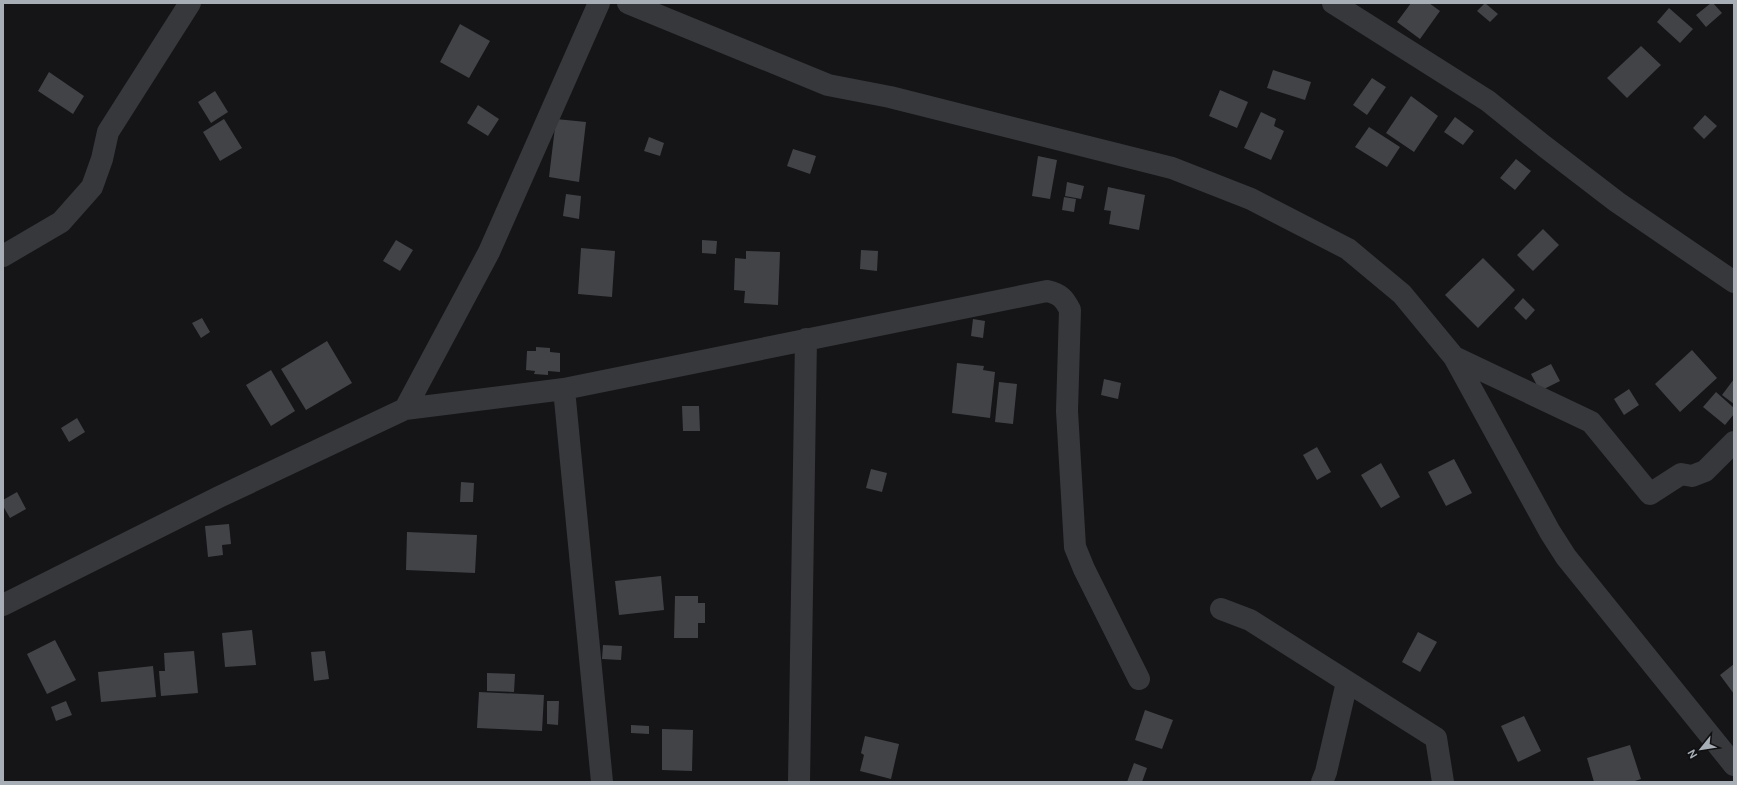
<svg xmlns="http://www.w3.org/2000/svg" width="1737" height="785" font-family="'DM Sans',sans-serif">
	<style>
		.building { fill: #414347 }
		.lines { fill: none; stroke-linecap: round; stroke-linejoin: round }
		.minor { stroke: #36383b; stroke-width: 22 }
	</style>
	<rect width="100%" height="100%" fill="#151517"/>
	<path class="building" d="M1411,3H1429L1440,11L1420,39L1397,22Z
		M1485,3L1498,14L1490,22L1477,11Z
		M1711,3H1713L1722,13L1706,27L1696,15Z
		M1669,8L1693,29L1680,43L1657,22Z
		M460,24L490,41L469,78L440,62Z
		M1641,46L1661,65L1627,98L1607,78Z
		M1273,70L1311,82L1305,100L1267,88Z
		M49,72L84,96L73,114L38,91Z
		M1372,78L1386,87L1367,115L1353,105Z
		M1220,90L1248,102L1237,128L1209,116Z
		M215,91L228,112L211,123L198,102Z
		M1411,96L1438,116L1414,152L1386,133Z
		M478,105L499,119L488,136L467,123Z
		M1261,112L1276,119L1274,126L1284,131L1271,160L1244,148Z
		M1705,115L1717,126L1704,139L1693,128Z
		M1455,117L1474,131L1463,145L1444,132Z
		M224,119L242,148L220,161L203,132Z
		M556,119L586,122L579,182L549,177Z
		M1369,127L1400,147L1387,167L1355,147Z
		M649,137L664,143L660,156L644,151Z
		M793,149L816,156L810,174L787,166Z
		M1038,156L1057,160L1050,199L1032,196Z
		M1516,159L1531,171L1515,190L1500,178Z
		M1067,182L1084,186L1081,199L1065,196Z
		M1108,187L1145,195L1139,230L1109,224L1111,211L1104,210Z
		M566,194L581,196L579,219L563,216Z
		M1064,197L1076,199L1074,212L1062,210Z
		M1543,229L1559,245L1533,271L1517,255Z
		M396,240L413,250L400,271L383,261Z
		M702,240L717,241L716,254L702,253Z
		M581,248L615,251L612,297L578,294Z
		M861,250L878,251L877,271L860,269Z
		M746,251L780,252L778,305L744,303L745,291L734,290L735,258L746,259Z
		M1483,258L1515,290L1478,328L1445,295Z
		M1523,298L1535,310L1526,320L1514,308Z
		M202,318L210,332L201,338L192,323Z
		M973,319L985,321L983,338L971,336Z
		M327,341L352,383L306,410L281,369Z
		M536,347L550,348V352L560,353V372L548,371V375L534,374L535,371L526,370L527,351H536Z
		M1692,350L1717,378L1680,412L1655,384Z
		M957,363L984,366L983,370L995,372L990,418L952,413Z
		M1551,364L1560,381L1540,391L1531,374Z
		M271,370L295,411L271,426L246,385Z
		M1104,379L1121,383L1118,399L1101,395Z
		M1734,379V404L1722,395Z
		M999,382L1017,384L1013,424L995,422Z
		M1629,389L1639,405L1624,415L1614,399Z
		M1716,392L1734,408V414L1725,425L1703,407Z
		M682,406H699L700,431H683Z
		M77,418L85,432L69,442L61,428Z
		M1317,447L1331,472L1317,480L1303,455Z
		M1454,459L1472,493L1446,506L1428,472Z
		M1381,463L1400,497L1381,508L1361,475Z
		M871,469L887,473L882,492L866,488Z
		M461,482L474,483L473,502H460Z
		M17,492L26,509L10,518L3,506V500Z
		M229,524L231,544L222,545L223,555L208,557L205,526Z
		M407,532L477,535L475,573L406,570Z
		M661,576L664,610L619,615L615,581Z
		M675,596H698V603H705V623H698V638H674Z
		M252,630L256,665L225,667L222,633Z
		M1418,632L1437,642L1420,672L1402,662Z
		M55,640L76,680L47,694L27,654Z
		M603,645L622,646L621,660L602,659Z
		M194,651L198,693L161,696L159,671H165L164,653Z
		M325,651L329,679L314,681L311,652Z
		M1734,664V694L1720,675Z
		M153,666L156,697L101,702L98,672Z
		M487,673L515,674L514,692L487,691Z
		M479,692L544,695L542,731L477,728Z
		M66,701L72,715L56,721L51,707Z
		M547,701H559L558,725L547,724Z
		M1145,710L1173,720L1162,749L1135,740Z
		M1524,716L1541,751L1518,762L1501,726Z
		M631,725L649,726V734L631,733Z
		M662,729L693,730L692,771L662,770Z
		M865,736L899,744L891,779L860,771L864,755L861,753Z
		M1630,745L1641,779L1632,782H1594L1587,758Z
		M1134,763L1147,768L1142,782H1127Z"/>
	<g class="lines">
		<path class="minor" d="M628,3L828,85L890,97L1172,168L1251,199L1348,249L1402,294L1454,357L1550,532L1566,557L1734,765
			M1333,3L1488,101L1544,146L1617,202L1734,282
			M3,256L61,222L92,187L102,159L108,132L190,3
			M1454,357L1591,422L1650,494L1681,474L1692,476L1705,471L1734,442
			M564,389L602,782
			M405,409L489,252L599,3
			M3,605L219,497L405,409L564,389L1047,291C1060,294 1064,298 1070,310L1067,411L1075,547L1084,569L1139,679
			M1221,609L1250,620L1436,738L1443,782
			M799,782L806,339
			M1322,782L1326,772L1347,682"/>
	</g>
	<rect width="1737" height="785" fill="none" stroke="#a7aeb6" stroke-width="8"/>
	<g transform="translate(1701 749) rotate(240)" stroke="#101012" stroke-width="3" paint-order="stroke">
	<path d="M0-3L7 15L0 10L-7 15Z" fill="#a7aeb6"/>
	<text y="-6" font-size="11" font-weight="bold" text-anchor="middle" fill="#a7aeb6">N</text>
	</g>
</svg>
